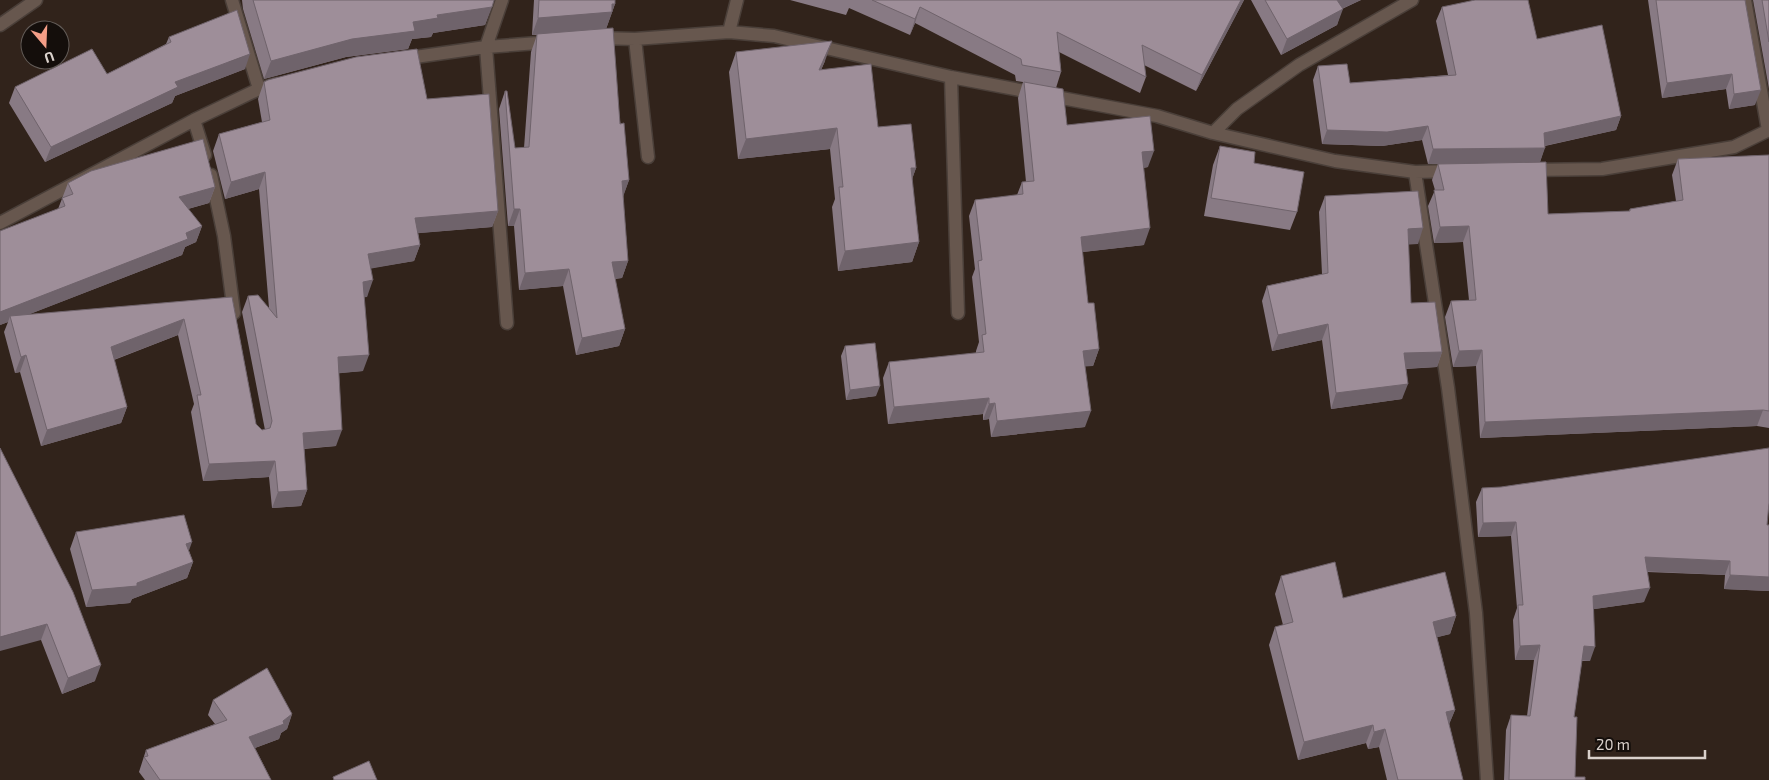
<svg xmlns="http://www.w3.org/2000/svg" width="1769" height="780" font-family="'Exo 2',sans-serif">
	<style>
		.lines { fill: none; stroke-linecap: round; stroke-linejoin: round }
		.minor-casing { stroke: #4a3f39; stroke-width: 15 }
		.minor { stroke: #67574e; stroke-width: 12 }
		.wall { fill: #887a84 }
		.shaded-wall { fill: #6f636b }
		.building { fill: #9e8e99; stroke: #6f636b }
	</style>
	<rect width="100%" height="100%" fill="#31231b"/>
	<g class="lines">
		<g class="minor-casing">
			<path id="minor" d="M232,0L259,89
				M502,0L486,47L507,323
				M1745,0L1768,130
				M0,25L36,0
				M729,32L737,0
				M598,38L635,39L729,32L774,36L951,77L1157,116L1213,133L1335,161L1415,172L1453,171
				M635,39L648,157
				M401,59L486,47L551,42
				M951,77L958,313
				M194,120L205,155
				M1213,133L1237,109L1299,65L1412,0
				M1530,170L1602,169L1734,147L1769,130
				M1415,172L1448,388L1476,613L1487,780
				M211,175L224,236L234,313
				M0,223L194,120L259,89L277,84"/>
		</g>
		<use href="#minor" class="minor"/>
	</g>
	<path class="wall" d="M242,0H494L485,25L433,33L431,37L412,39L408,49L346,57L264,79L243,9Z
		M534,0H615V4L606,29L629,180L623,196L628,261L622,278L615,279L625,329L619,346L576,355L563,286L519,290L514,226H508L499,109L505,91L515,148H524L531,52L537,35H532Z
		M790,0H1244L1196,91L1144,65L1146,77L1140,93L1059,52L1061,72L1056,88L1067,125L1148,167L1143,168L1144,245L1082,252L1088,303L1099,349L1093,366H1085V427L991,437L989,419L983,420V414L888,424L883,378L889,362L976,353V351L979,342L972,277L975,269L969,216L975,200L1017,195L1022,182H1026L1018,98L1023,82L1016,81L1015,75L915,23L910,35L849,8L846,15Z
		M1251,0H1361L1342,9L1337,25L1281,55Z
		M1648,0H1745L1755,105L1729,109L1726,89L1662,98Z
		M1753,0H1769V89Z
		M1442,7L1537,39L1621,116L1616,130L1545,146L1540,162L1428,164L1422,140L1382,146L1322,144L1313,80L1318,66L1350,83L1448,75L1436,21Z
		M169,37L245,69L175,96L172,103L45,162L9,103L15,87L107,74L166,44Z
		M736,52L825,61L821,70L878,127L916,168L912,179L919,242L912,262L838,271L832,207L835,199L830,149L738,159L729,72Z
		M264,82L427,99L498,211L492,227L418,233L420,245L414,261L371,268L367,297H364L363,371L339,373L336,446L304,449L307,490L301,506L272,508L269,477L203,481L191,412L194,404L178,335L114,360L127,407L121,423L41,446L20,372L15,373L4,332L8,322L0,325L58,209L68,183L215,187L209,203L188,209L202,226L196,242L185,247L182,255L27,315L232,297L256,424L262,430H265L242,312L248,296L269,308L259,189L225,199L213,151L219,134L262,122L258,99Z
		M1220,146L1254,163L1297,212L1290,230L1204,216L1213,165Z
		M1769,155V428L1757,426L1480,438L1476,366L1453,367L1445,317L1451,301L1469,300L1463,242L1434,243L1428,206L1435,190L1432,180L1438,164L1548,214L1629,211L1630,209L1676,201L1672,175L1678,159Z
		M1325,196L1418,244H1408L1411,303L1442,352L1437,367L1406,369L1402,399L1331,409L1322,340L1272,351L1262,301L1267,286L1322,274L1319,212Z
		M845,346L876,396L846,400L841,356Z
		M0,448L95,681L62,694L41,640Z
		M1482,488L1769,525V591L1724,589L1725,575L1647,572L1644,602L1594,609L1590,661H1582L1574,717L1575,777L1585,780H1504L1506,730L1511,715L1527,716L1534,660H1515L1513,620L1517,608L1511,536L1478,537L1476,502Z
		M76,532L189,551L193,562L187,578L132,599L130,603L86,607L70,549Z
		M1281,576L1343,598L1456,616L1450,634L1437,637L1455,710L1449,724L1463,780H1387L1379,747L1368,749L1366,743L1298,760L1269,645L1275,627L1283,625L1275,594Z
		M213,700L292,714L287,729L281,733L279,739L255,748L271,780H145L139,772L146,750L215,724L208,715Z"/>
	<path class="shaded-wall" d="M1241,0H1244L1196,91L1202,75Z
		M1336,0H1361L1330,14Z
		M612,4H615L606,29L532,35L538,18Z
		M492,7L485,25L433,33L431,37L412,39L408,49L346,57L264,79L271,61L437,15Z
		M920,7L915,23L910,35L915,19Z
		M1343,9L1337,25L1281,55L1287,39Z
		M832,41L825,61L812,90L819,70Z
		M250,54L245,69L175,96L172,103L45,162L51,147L175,82Z
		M1732,74L1726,89L1662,98L1667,83Z
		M1761,90L1755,105L1729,109L1734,94Z
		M1621,116L1616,130L1539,147L1544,133Z
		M1428,126L1422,140L1382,146L1322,144L1327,130Z
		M837,128L830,149L738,159L746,139Z
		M1545,148L1540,162L1428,164L1433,149Z
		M1154,151L1148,167L1136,169L1142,152Z
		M911,168H916L909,188Z
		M265,172L259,189L225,199L231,182Z
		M629,180L623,197L622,181Z
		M215,187L209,203L173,213L179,197Z
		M514,209H520L514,226H508Z
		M498,211L492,227L409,234L415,218Z
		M202,226L196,242L185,247L182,255L12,321L10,316L8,322L0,325V312L186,233Z
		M1469,226L1463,242L1434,243L1440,227Z
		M1150,228L1144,245L1075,253L1081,237Z
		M1423,228L1418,244L1402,245L1408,229Z
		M919,242L912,262L838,271L845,251Z
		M420,245L414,261L363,270L368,254Z
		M628,261L622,278L606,279L612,262Z
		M569,269L563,286L519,290L525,273Z
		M373,280L367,297L357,298L363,282Z
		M184,319L178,335L105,363L111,347Z
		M1328,324L1322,340L1272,351L1278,335Z
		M625,329L619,346L576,355L582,338Z
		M1099,349L1093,366L1077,367L1083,351Z
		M1482,350L1476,366L1453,367L1459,351Z
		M1442,352L1437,367L1399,369L1404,353Z
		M26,355L20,372L15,373L21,357Z
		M369,355L363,371L332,374L338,357Z
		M1408,384L1402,399L1331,409L1336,393Z
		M880,386L876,396L846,400L850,390Z
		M989,398L983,414L888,424L894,407Z
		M995,403L989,419L983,420L989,404Z
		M127,407L121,423L41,446L47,430Z
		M1763,410L1757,426L1480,438L1485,422Z
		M1091,411L1085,427L991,437L997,421Z
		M342,430L336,446L297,449L303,433Z
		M275,461L269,477L203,481L209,464Z
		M307,490L301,506L272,508L278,492Z
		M1516,522L1511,536L1478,537L1483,523Z
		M192,542L186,559V544Z
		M1645,557L1730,561L1725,575L1640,571Z
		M193,562L187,578L132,599L130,603L86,607L92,590L137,583Z
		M1730,575L1769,577V591L1724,589Z
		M1650,588L1644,602L1588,610L1593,596Z
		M1456,616L1450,634L1427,640L1433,622Z
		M47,624L41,640L0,651V637Z
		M1540,645L1534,660H1515L1520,646Z
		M1584,646L1595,647L1590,661L1578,660Z
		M101,665L95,681L62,694L68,678Z
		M1455,710L1448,727L1446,712Z
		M292,714L287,729L281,733L279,739L244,752L249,737L283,721Z
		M1373,725L1366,743L1298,760L1304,742Z
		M1385,729L1379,747L1368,749L1374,732Z"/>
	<path class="building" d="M253,0H494L492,7L437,15L438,18L413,22L415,31L352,39L271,61Z
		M539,0H615V4H612V12L538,18Z
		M872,0H1241L1202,75L1142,45L1146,77L1057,32L1061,72L1022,65L1021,59L920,7L915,19Z
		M1265,0H1337L1343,9L1287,39Z
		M1475,0H1528L1537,39L1602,25L1621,116L1544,133L1545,148L1433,149L1428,126L1387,132L1327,130L1318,66L1347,64L1350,83L1456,75L1442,7Z
		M1656,0H1745L1761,90L1734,94L1732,74L1667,83Z
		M1762,0H1769V42Z
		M237,10L250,54L175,82L178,87L51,147L15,87L92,49L107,74L171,42L169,37Z
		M613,28L620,124L624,123L629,180L622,181L628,261L612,262L625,329L582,338L569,269L525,273L520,209H514L505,91H507L515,148L529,147L537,34Z
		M832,41L819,70L871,64L878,127L911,124L916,168H911L919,242L845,251L839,187H843L837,128L746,139L736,52Z
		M417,49L427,99L489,94L498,211L415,218L420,245L368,254L373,280L363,282L369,355L338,357L342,430L303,433L307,490L278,492L275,461L209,464L197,395H201L184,319L111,347L127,407L47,430L26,355L21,357L10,316L232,297L256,424L262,430L270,428L272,421L248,296L258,295L277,318L265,172L231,182L219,134L270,120L264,82L268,80L356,57Z
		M1024,82L1063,89L1067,125L1150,116L1154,151L1142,152L1150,228L1081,237L1088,303H1094L1099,349L1083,351L1091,411L997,421L995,403L989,404V398L894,407L889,362L984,352L982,335L986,334L978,261L982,260L975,200L1023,194L1022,182L1034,181Z
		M203,139L215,187L179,197L202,226L186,233L188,239L0,312V231L65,206L62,198L73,194L68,183L91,171Z
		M1220,146L1255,152L1254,163L1304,172L1297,212L1211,198Z
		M1769,155V411L1763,410L1485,422L1482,350L1459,351L1451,301L1476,300L1469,226L1440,227L1434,190H1444L1438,164L1546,162L1548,214L1630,211V209L1683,200L1678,159Z
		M1418,191L1423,228L1408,229L1411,303L1435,302L1442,352L1404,353L1408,384L1336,393L1328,324L1278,335L1267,286L1328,273L1325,196Z
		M875,343L880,386L850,390L845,346Z
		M0,448L73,592L101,665L68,678L47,624L0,637Z
		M1769,448V503L1767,525H1769V577L1730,575V561L1645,557L1650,588L1593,596L1595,647L1584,646L1574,717H1577L1575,777H1585V780H1509L1511,715L1530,716L1540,645L1520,646L1518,605H1523L1516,522L1483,523L1482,488L1501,487Z
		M184,515L192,542L186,544L193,562L137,583V586L92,590L76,532Z
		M1335,562L1343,598L1445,572L1456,616L1433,622L1455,710L1446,712L1463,780H1398L1385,729L1374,732L1373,725L1304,742L1275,627L1293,622L1281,576Z
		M267,668L292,714L283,721L284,724L249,737L271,780H160L144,757L148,756L146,750L227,720L213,700Z
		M369,761L377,780H334L333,777Z"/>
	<g transform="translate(45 45) rotate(161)"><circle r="24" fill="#140e0b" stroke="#635c58"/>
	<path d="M0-4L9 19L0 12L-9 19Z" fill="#f49e87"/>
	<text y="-8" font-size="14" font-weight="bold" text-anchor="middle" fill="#dad1cc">U</text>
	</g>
	<path d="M1589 750v8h116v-8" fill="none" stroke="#dad1cc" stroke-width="2.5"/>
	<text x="1596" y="750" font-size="15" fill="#dad1cc" stroke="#140e0b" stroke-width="4" paint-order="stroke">20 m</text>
</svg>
